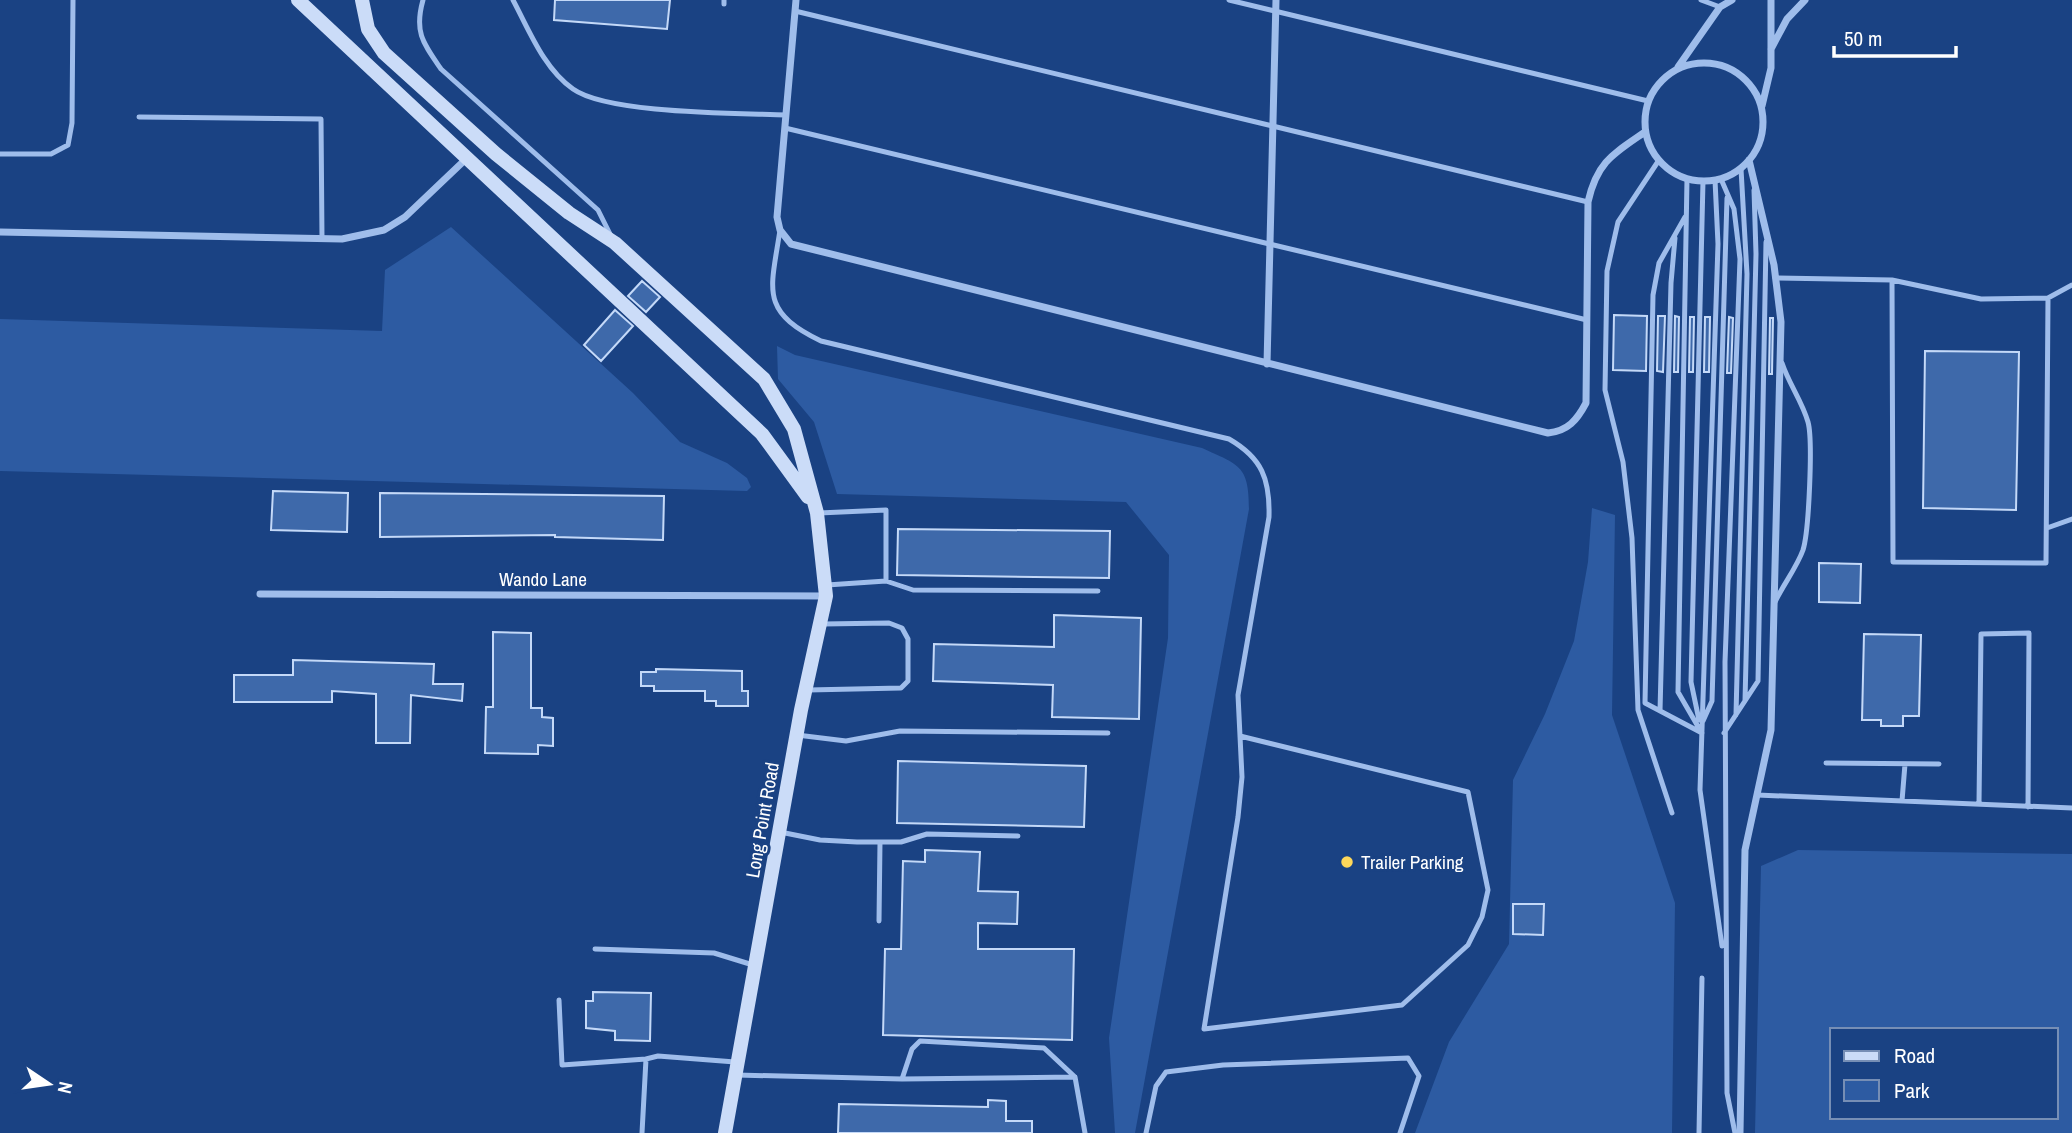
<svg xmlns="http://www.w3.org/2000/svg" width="2072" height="1133" font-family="'Archivo Narrow',sans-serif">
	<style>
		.green { fill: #2d5ba2; fill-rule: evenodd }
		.building { fill: #3e69aa; stroke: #c4d9f8; stroke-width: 2 }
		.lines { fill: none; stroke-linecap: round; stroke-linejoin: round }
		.lane { stroke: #9fbdeb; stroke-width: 5 }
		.street { stroke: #9fbdeb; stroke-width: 7 }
		.secondary { stroke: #cbdcf8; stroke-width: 14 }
		.poi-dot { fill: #fdd75a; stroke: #1a4283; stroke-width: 2.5 }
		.labels { text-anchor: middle; stroke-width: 6; stroke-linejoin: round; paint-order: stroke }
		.street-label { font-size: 19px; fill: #fff; stroke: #1a4283 }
		.poi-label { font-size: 19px; fill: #fff; stroke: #1a4283; text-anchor: start }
	</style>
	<rect width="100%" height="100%" fill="#1a4283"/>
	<path class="green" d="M451,227L633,393L680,442L727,463L747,478L751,487L747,491L0,471V319L382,331L385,270Z
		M777,346L795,355L1202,448C1239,465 1249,465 1249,509L1135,1133H1115L1109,1038L1168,638L1169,555L1126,502L837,494L814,422L778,379Z
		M1592,508L1615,515L1612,715L1675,903L1672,1133H1415L1449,1042L1509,944L1513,780L1545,714L1574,641L1588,562Z
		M1798,850L2072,854V1133H1755L1761,866ZM1832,1030H2056V1117H1832Z"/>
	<path class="building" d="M555,0H670L667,29L554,20Z
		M642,281L660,297L646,312L628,296Z
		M615,310L633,326L601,361L584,345Z
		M1614,315L1647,316L1646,371L1613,370Z
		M1658,316H1665L1663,372L1657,371Z
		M1675,316L1679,317L1678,372H1674Z
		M1690,317H1694L1693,372H1689Z
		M1705,317H1710L1709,372H1704Z
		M1729,317L1733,318L1731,373H1727Z
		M1770,318H1773L1772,374H1769Z
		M1925,351L2019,352L2016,510L1923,508Z
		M273,491L348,493L347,532L271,530Z
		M380,493L664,496L663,540L555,537V535L380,537Z
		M898,529L1110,531L1109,578L897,575Z
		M1819,563L1861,564L1860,603L1819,602Z
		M1054,615L1141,618L1139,719L1052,717L1053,685L933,681L934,644L1054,647Z
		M493,632L531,633V708H542V717L553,718V746L538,745V754L485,753L486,707H493Z
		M1864,634L1921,635L1919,716H1903V726H1881V720H1862Z
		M293,660L434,664L433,684H463L462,701L411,695L410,743H376V694L332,691V702H234V675H293Z
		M656,669L742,671V691H748V706H716V701H705V691H654V686H641V672H656Z
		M898,761L1086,766L1084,827L897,823Z
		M925,850L980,852L978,891L1018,892L1017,924L978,923V949H1074L1072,1040L883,1035L885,949H901L903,861L925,862Z
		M1513,904H1544L1543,935L1513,934Z
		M593,992L651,993L650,1041L615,1040V1031L586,1028V1001H593Z
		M988,1100L1006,1101V1121H1032V1133H838L839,1104L988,1107Z"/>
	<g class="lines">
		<path class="lane" d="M423,0C414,32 423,43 441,69L598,210L610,234
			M513,0C529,30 544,69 573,89C608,114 738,113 786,115
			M1229,0L1648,101
			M1701,0L1720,7
			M724,4V0
			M795,11L1588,202
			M139,117L321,119L322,239
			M785,128L1587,320
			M0,154H51L68,145L72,123L73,0
			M1659,160L1618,222L1607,271L1605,390L1623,462L1632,538L1638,710L1672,813
			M1687,179L1678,692L1700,730
			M1721,179L1734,209L1740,259L1725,662L1727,1093L1735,1133
			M1715,180L1718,244L1700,790L1722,946
			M1685,217L1659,263L1653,295L1645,703L1702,733
			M780,230C771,290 759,311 821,341L1229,439C1262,458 1270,479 1269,517L1238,695L1242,777L1238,817L1204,1029L1402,1005L1468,945L1482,917L1488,890L1468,792L1240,736
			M1775,278L1892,280L1981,299L2048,298L2072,285
			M1892,280L1893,562L2046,563L2048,298
			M819,513L886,510V581L827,585
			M2047,528L2072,519
			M886,581L913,590L1098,591
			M1775,602C1783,585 1797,567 1803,550C1809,531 1813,440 1808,422C1802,401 1789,384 1782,363
			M808,690L901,688L908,681V639L902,628L889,623L823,624
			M1745,701L1756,254L1754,190
			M1660,711L1671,283L1675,238
			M1736,715L1747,274L1741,169
			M1699,720L1691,682L1703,181
			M1703,721L1712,701L1727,198
			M1724,733L1758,681L1766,242
			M797,735L846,741L900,731L1108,733
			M1826,763L1939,764
			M1757,795L2072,808
			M1902,801L1905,764
			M1979,804L1981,634L2029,633L2028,807
			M780,832L820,840L857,842H901L927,834L1018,836
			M879,921L880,842
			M595,949L714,953L753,965
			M559,1000L562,1065L646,1059
			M737,1075L902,1079L1075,1077
			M902,1079L912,1049L920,1041L1044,1048L1075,1077L1085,1133
			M642,1133L646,1059L658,1056L735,1062
			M1146,1133L1156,1086L1166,1072L1223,1065L1408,1058L1419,1076L1400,1133
			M1699,1133L1702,978"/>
		<path class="street" d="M796,0L777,217L780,230L791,244L1548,433C1568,431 1577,420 1586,403L1588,202C1597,162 1613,154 1645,132
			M1771,49L1787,19L1805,0
			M1645 122a59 59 0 1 1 118 0a59 59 0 1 1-118 0Z
			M1678,67L1720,7L1732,0
			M1762,106L1771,68V0
			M0,232L342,239L384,230L405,217L467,158
			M1267,364L1276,0
			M260,594L826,596
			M1740,1133L1745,850L1771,730L1781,322L1774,265L1749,160"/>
		<path class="secondary" d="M298,0L762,434L808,497
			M362,0L368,29L384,53L496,154L569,213L615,243L764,379L794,429L817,513L826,596L801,710L725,1133"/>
	</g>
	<circle class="poi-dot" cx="1347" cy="862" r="7"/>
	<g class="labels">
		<g class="street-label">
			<text x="543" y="586">Wando Lane</text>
			<text transform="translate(762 820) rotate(-80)" y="7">Long Point Road</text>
		</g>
		<g class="poi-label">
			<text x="1361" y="869">Trailer Parking</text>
		</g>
	</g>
	<rect x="1830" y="1028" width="228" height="91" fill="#1a4283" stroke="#768eb5" stroke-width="2"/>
	<rect x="1844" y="1051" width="35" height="10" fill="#cbdcf8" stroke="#768eb5" stroke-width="2"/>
	<text x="1894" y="1063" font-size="21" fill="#ffffff">Road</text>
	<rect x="1844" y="1080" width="35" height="21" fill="#2d5ba2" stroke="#768eb5" stroke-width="2"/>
	<text x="1894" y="1098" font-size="21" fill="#ffffff">Park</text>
	<g transform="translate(49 1084) rotate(103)" stroke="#1a4283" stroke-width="5" paint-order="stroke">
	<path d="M0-5L12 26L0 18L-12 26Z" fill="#ffffff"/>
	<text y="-10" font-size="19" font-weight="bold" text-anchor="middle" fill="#ffffff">N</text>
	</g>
	<path d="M1834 46v10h122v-10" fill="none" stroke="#ffffff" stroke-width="3.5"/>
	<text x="1844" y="46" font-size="21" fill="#ffffff" stroke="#1a4283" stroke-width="5" paint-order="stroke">50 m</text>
</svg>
